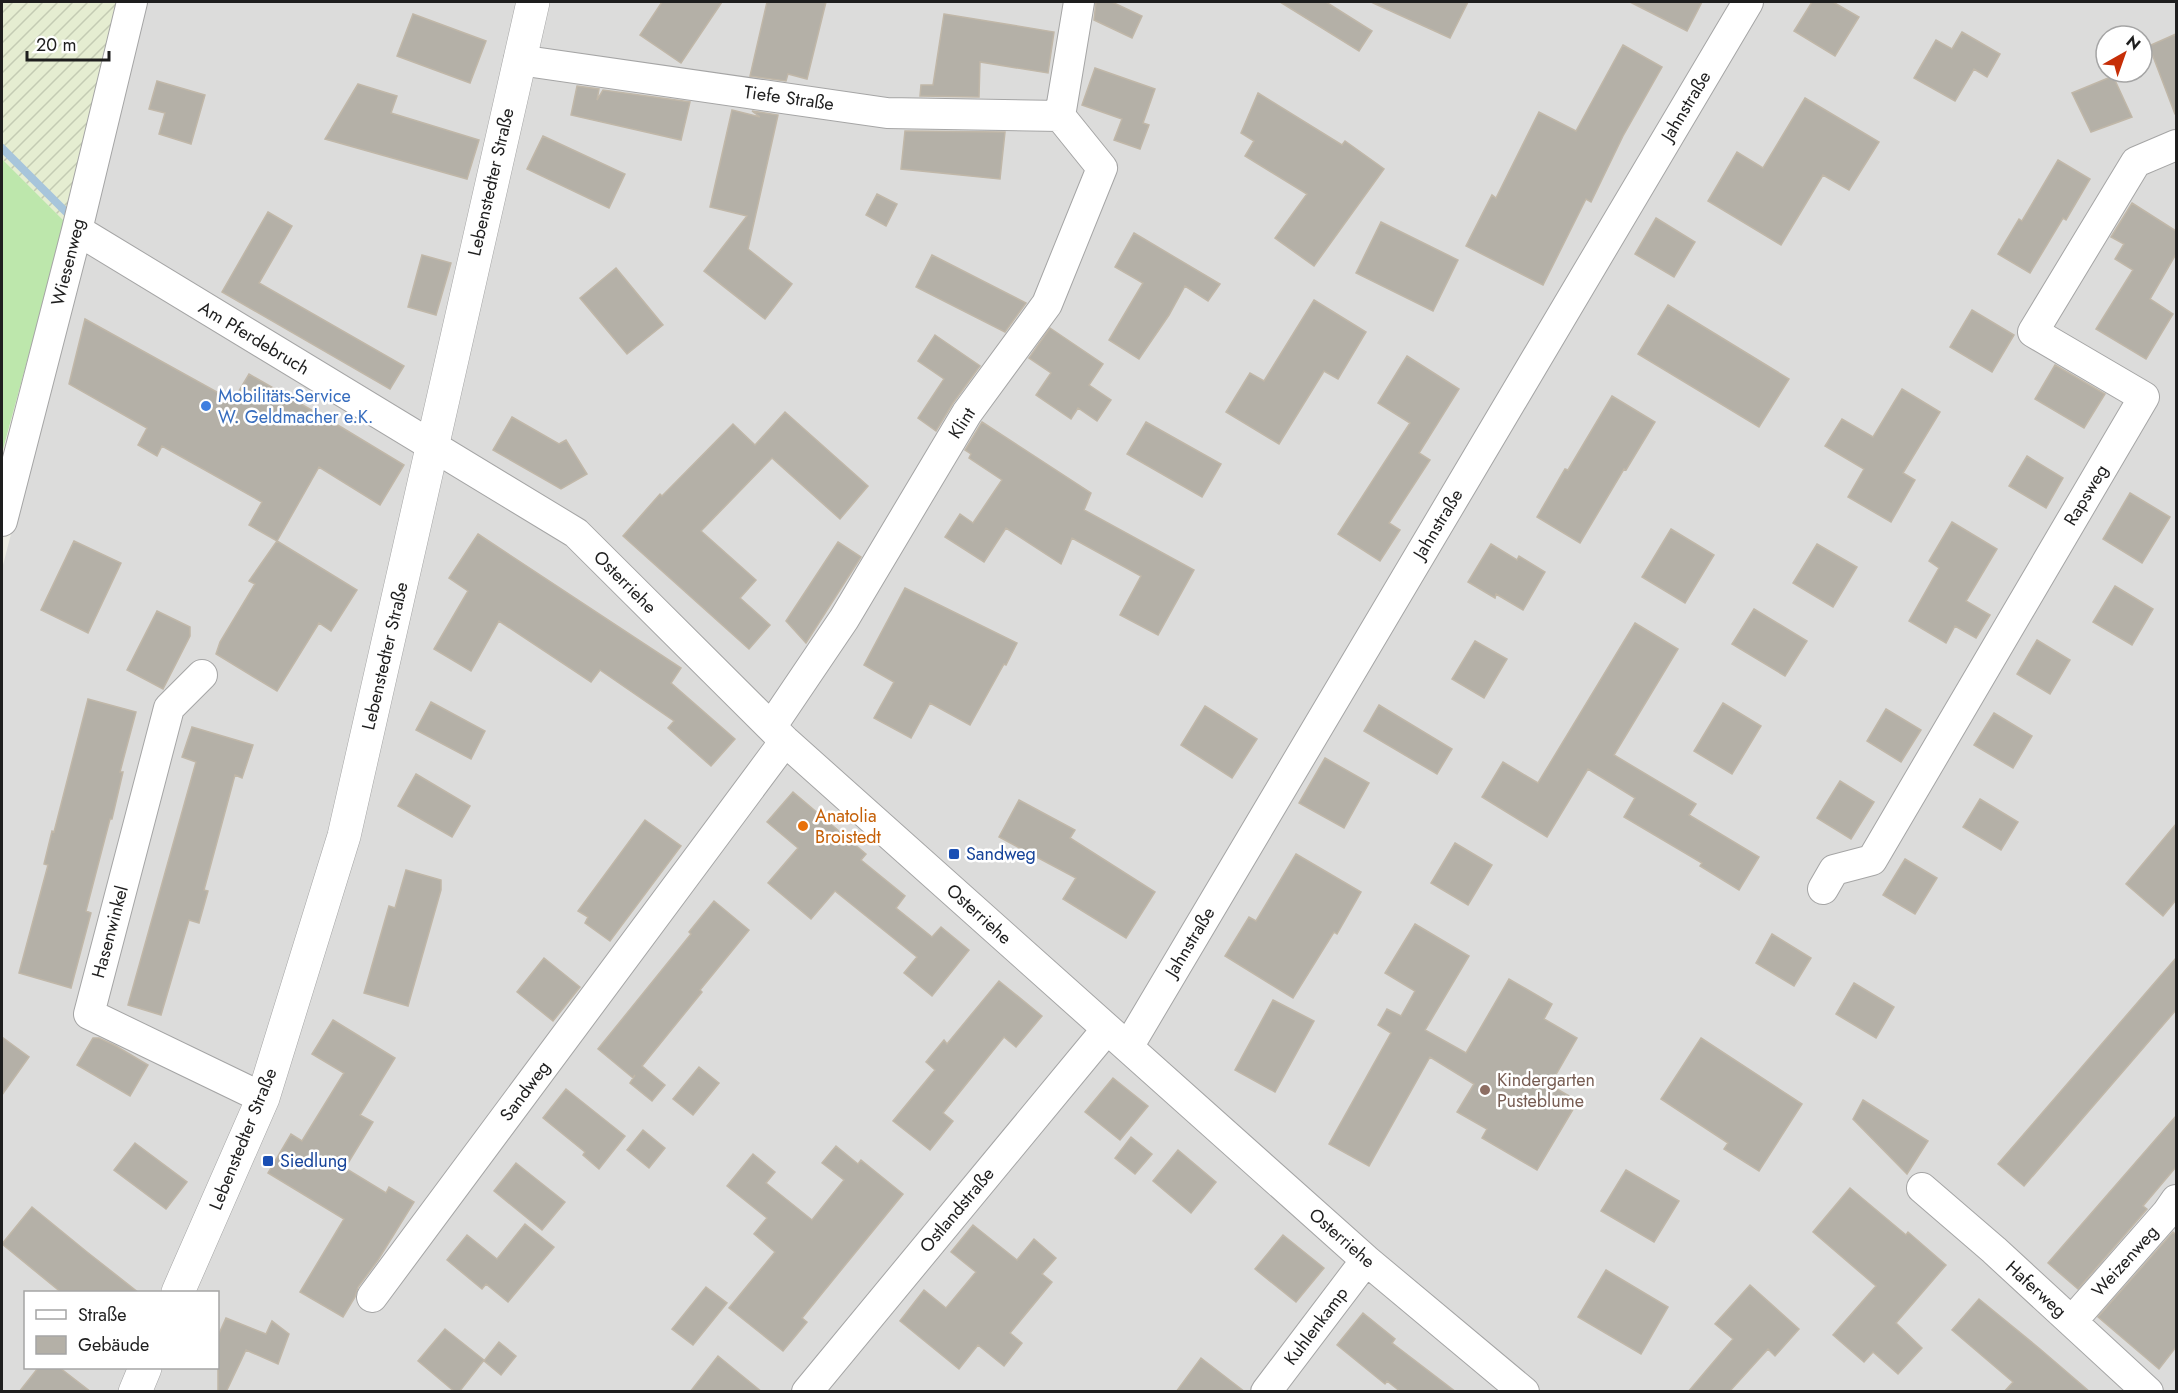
<svg xmlns="http://www.w3.org/2000/svg" width="2178" height="1393" font-family="Jost,sans-serif">
	<style>
		.residential { fill: #dcdcdb; fill-rule: evenodd }
		.farmland { fill: url(#farmland-furrows) }
		.grass { fill: #bde7ac }
		.lines { fill: none; stroke-linecap: round; stroke-linejoin: round }
		.stream { stroke: #a7c5db; stroke-width: 8 }
		.building { fill: #b4b0a7; stroke: #c0b7a8; stroke-width: 1.5 }
		.minor-casing { stroke: #a5a5a5; stroke-width: 32 }
		.tertiary-casing { stroke: #a5a5a5; stroke-width: 34 }
		.minor { stroke: #fff; stroke-width: 30 }
		.tertiary { stroke: #fff; stroke-width: 33 }
		.shop-dot { fill: #3f7fe0; stroke: #fff; stroke-width: 2 }
		.food-dot { fill: #e8710a; stroke: #fff; stroke-width: 2 }
		.transit-dot { fill: #1a4fb4; stroke: #fff; stroke-width: 2 }
		.education-dot { fill: #8d6e63; stroke: #fff; stroke-width: 2 }
		.labels { text-anchor: middle; stroke-width: 5; stroke-linejoin: round; paint-order: stroke }
		.street-label { font-size: 18px; fill: #1e1e1e; stroke: #fff }
		.shop-label { font-size: 18px; fill: #366cbe; stroke: #fff; text-anchor: start }
		.food-label { font-size: 18px; fill: #c56008; stroke: #fff; text-anchor: start }
		.transit-label { font-size: 18px; fill: #164399; stroke: #fff; text-anchor: start }
		.education-label { font-size: 18px; fill: #785e54; stroke: #fff; text-anchor: start }
	</style>
	<defs>
		<pattern id="farmland-furrows" width="10" height="10" patternUnits="userSpaceOnUse" patternTransform="scale(1.5)"><rect width="10" height="10" fill="#e5edd1"/><path d="M-1 1l2-2M0 10L10 0M9 11l2-2" fill="none" stroke="#c4cbb3"/></pattern>
	</defs>
	<rect width="100%" height="100%" fill="#efeee5"/>
	<path class="residential" d="M148,2H2176V1391L2,1392V569ZM2106,36H2142V72H2106ZM26,1292H218V1368H26Z"/>
	<path class="farmland" d="M2,2H119L65,222L2,159Z"/>
	<path class="grass" d="M2,159L65,222L2,453Z"/>
	<g class="lines">
		<path class="stream" d="M2,148L68,214"/>
	</g>
	<path class="building" d="M662,2H722L681,63L640,35Z
		M767,2H826L807,79L788,74L786,81L750,76Z
		M1096,2H1112L1142,16L1132,38L1094,20Z
		M1280,2H1326L1372,31L1359,51Z
		M1371,2H1468L1450,38Z
		M1630,2H1702L1687,31Z
		M1812,2H1833L1859,17L1835,56L1794,31Z
		M413,14L486,41L470,83L397,56Z
		M944,14L1054,32L1048,73L980,62L979,97L920,96L921,85H933Z
		M1962,32L2000,54L1987,77L1974,69L1955,101L1914,78L1936,40L1952,49Z
		M2176,34V114H2175L2149,46Z
		M1623,45L1662,67L1623,136L1591,202L1586,199L1543,285L1466,246L1492,195L1496,198L1539,112L1576,131Z
		M1095,68L1155,89L1143,123L1149,125L1140,149L1114,140L1122,119L1082,105Z
		M2113,76L2132,117L2091,132L2072,93Z
		M157,81L205,95L191,144L159,134L165,113L149,109Z
		M358,84L397,96L391,113L479,140L467,179L325,139Z
		M577,86L599,89L597,100L603,90L690,102L681,140L571,115Z
		M1258,93L1342,145L1345,141L1384,169L1314,266L1275,238L1307,194L1245,156L1254,141L1241,133Z
		M1805,98L1879,142L1849,190L1823,175L1781,245L1708,201L1737,152L1763,168Z
		M732,110L760,117L752,111L778,115L748,249L792,284L765,319L704,271L747,216L710,207Z
		M905,131L1005,132L1000,179L901,169Z
		M543,136L625,174L609,208L527,169Z
		M2058,160L2090,179L2066,220L2063,218L2030,273L1998,254L2019,219L2022,221Z
		M877,194L897,204L886,226L866,215Z
		M2132,203L2176,231V254L2150,299L2173,314L2146,359L2096,329L2133,270L2115,259L2124,244L2111,237Z
		M268,212L292,226L259,283L404,366L390,389L222,292Z
		M1656,218L1695,242L1674,277L1635,254Z
		M1381,222L1458,260L1433,311L1356,273Z
		M1134,233L1220,284L1208,301L1185,286L1169,315L1139,359L1109,340L1143,283L1115,267Z
		M422,255L451,263L436,315L408,307Z
		M932,255L1026,303L1005,332L916,287Z
		M616,268L663,325L627,354L580,298Z
		M1314,300L1366,332L1338,379L1324,371L1279,444L1226,412L1250,373L1264,381Z
		M1668,305L1789,379L1759,427L1638,354Z
		M1972,310L2014,335L1992,372L1950,347Z
		M85,319L233,401L249,374L341,427L404,465L380,505L319,467L277,541L249,525L262,502L162,446L157,456L138,445L147,428L69,384Z
		M1050,328L1103,364L1089,385L1111,400L1097,421L1078,408L1071,419L1036,395L1051,373L1029,358Z
		M935,335L980,366L953,403L936,431L918,418L944,379L918,361Z
		M1407,356L1459,389L1419,453L1430,460L1389,523L1400,530L1380,561L1338,534L1410,423L1378,403Z
		M2055,365L2105,394L2084,428L2035,399Z
		M1902,389L1940,412L1903,473L1915,480L1891,522L1848,497L1864,469L1825,446L1842,419L1873,437Z
		M1612,396L1655,422L1626,470L1624,469L1580,543L1537,517L1565,469L1568,470Z
		M785,412L868,486L840,519L772,458L701,531L756,580L740,598L770,625L749,649L623,536L660,494L662,496L733,424L755,445Z
		M512,417L559,444L566,440L587,474L561,489L493,450Z
		M982,422L1091,493L1084,510L1194,570L1158,635L1120,615L1141,576L1072,538L1061,564L1006,528L984,562L945,537L960,514L973,523L1002,480L969,458L971,454L965,450Z
		M1146,422L1221,464L1202,497L1127,454Z
		M2027,456L2063,478L2046,508L2009,486Z
		M2130,493L2170,517L2142,563L2103,539Z
		M1952,522L1997,549L1966,601L1990,615L1976,638L1955,626L1946,643L1909,621L1939,568L1929,561Z
		M1671,529L1714,555L1685,603L1642,577Z
		M478,534L681,668L671,683L735,739L711,766L668,728L674,721L600,670L591,682L499,621L471,671L434,649L468,591L449,578Z
		M74,541L121,563L88,633L41,610Z
		M277,541L357,590L331,631L319,623L277,691L216,654L220,642L255,584L249,581Z
		M838,542L861,557L806,643L786,621Z
		M1491,544L1517,560L1519,556L1545,572L1523,610L1496,594L1495,598L1468,582Z
		M1817,544L1857,567L1833,607L1793,583Z
		M2115,586L2153,609L2132,645L2093,622Z
		M905,588L1017,643L1006,665L1004,664L970,725L930,703L911,738L874,718L894,682L864,665Z
		M1754,609L1807,641L1785,676L1732,644Z
		M157,611L190,627V636L163,689L127,670Z
		M1635,623L1678,649L1614,755L1696,804L1689,815L1759,857L1739,890L1700,866L1702,863L1624,817L1635,798L1588,769L1547,837L1482,797L1503,762L1538,783Z
		M2037,640L2070,660L2050,694L2017,674Z
		M1475,641L1507,659L1484,698L1452,679Z
		M88,699L136,712L120,772H123L112,819H110L86,911L91,913L71,988L19,973L48,865L44,864L52,831L54,832Z
		M431,702L485,731L471,759L416,730Z
		M1723,703L1761,726L1732,774L1694,751Z
		M1379,705L1452,749L1437,774L1364,731Z
		M1205,706L1257,739L1232,778L1181,745Z
		M1886,709L1921,730L1901,762L1867,741Z
		M1994,713L2032,736L2013,768L1974,745Z
		M192,727L253,745L242,778L235,775L204,890L208,891L199,923L189,920L161,1015L128,1005L196,762L182,757Z
		M1325,758L1369,783L1344,828L1299,803Z
		M416,774L470,806L452,837L398,806Z
		M1840,781L1874,802L1851,839L1817,818Z
		M793,792L866,854L861,860L905,896L896,908L932,937L941,927L969,950L932,996L904,973L917,957L835,891L811,919L768,883L798,848L767,822Z
		M1980,799L2018,822L2001,850L1963,827Z
		M1019,800L1075,830L1070,838L1155,892L1126,938L1063,899L1076,878L999,837Z
		M645,820L681,846L610,941L585,923L588,917L578,911Z
		M2176,824V900L2163,916L2126,884Z
		M1455,843L1492,865L1468,905L1431,883Z
		M1296,854L1361,892L1337,934L1334,932L1293,998L1225,956L1249,917L1256,921Z
		M1905,859L1937,878L1915,914L1883,895Z
		M406,870L441,880V890L408,1006L364,993L389,906L395,908Z
		M714,901L749,930L700,990L702,992L642,1066L665,1085L652,1101L630,1083L635,1075L633,1078L598,1049L691,934L689,932Z
		M1415,924L1469,956L1425,1030L1466,1053L1509,979L1552,1004L1544,1019L1577,1038L1550,1085L1578,1101L1537,1170L1482,1138L1487,1129L1457,1112L1474,1084L1430,1057L1369,1166L1329,1144L1391,1033L1378,1025L1387,1009L1401,1016L1415,991L1385,973Z
		M1772,934L1811,958L1794,986L1756,963Z
		M544,958L580,987L553,1021L517,992Z
		M2176,958V1010L2024,1186L1998,1164Z
		M999,981L1042,1016L1016,1047L1004,1037L943,1113L953,1121L930,1150L893,1121L935,1070L926,1062L944,1040L947,1044Z
		M1854,983L1894,1007L1876,1038L1836,1014Z
		M1273,1000L1314,1021L1275,1092L1235,1070Z
		M333,1020L395,1058L360,1115L373,1122L345,1168L386,1193L389,1187L414,1202L378,1260L358,1287L355,1297L343,1317L300,1292L344,1219L268,1173L291,1134L302,1141L344,1073L312,1054Z
		M2,1037L29,1057L2,1095Z
		M93,1038H99L116,1046L148,1065L130,1096L77,1065Z
		M1701,1038L1802,1104L1759,1171L1724,1149L1728,1143L1661,1099Z
		M699,1067L719,1083L693,1115L673,1099Z
		M1113,1078L1148,1106L1120,1140L1085,1112Z
		M566,1089L625,1136L599,1169L583,1155L585,1152L543,1118Z
		M1863,1100L1928,1141L1907,1174L1853,1119Z
		M2176,1116V1167L2143,1206L2147,1209L2078,1289L2048,1263Z
		M643,1130L665,1148L649,1168L627,1150Z
		M1131,1137L1152,1154L1135,1174L1115,1158Z
		M135,1143L187,1182L166,1209L114,1170Z
		M836,1146L858,1164L861,1160L903,1194L802,1318L807,1322L783,1351L729,1308L775,1252L754,1234L767,1218L727,1186L753,1154L775,1172L766,1183L812,1220L844,1180L822,1163Z
		M1178,1150L1216,1182L1191,1213L1153,1181Z
		M516,1163L565,1202L542,1230L494,1191Z
		M1626,1170L1679,1201L1654,1242L1601,1211Z
		M1850,1188L1906,1235L1908,1232L1946,1265L1896,1323L1922,1348L1898,1374L1873,1352L1864,1362L1833,1335L1876,1286L1813,1232Z
		M32,1207L87,1252L139,1293H62L2,1244Z
		M525,1224L554,1247L508,1302L486,1284L482,1289L447,1260L467,1235L497,1259Z
		M973,1225L1017,1260L1034,1239L1056,1258L1042,1274L1052,1282L1010,1333L1022,1343L1004,1366L978,1345L959,1369L900,1321L924,1290L946,1308L976,1272L951,1252Z
		M2173,1232L2176,1235V1347L2159,1369L2098,1317Z
		M1283,1235L1324,1268L1296,1302L1255,1269Z
		M1606,1270L1668,1307L1641,1354L1578,1317Z
		M1750,1285L1799,1329L1775,1356L1768,1349L1729,1392H1688L1733,1339L1715,1324Z
		M706,1287L727,1303L693,1345L672,1329Z
		M1979,1299L2040,1349L2090,1392H2004L2013,1382L1952,1330Z
		M1363,1313L1395,1339L1392,1343L1456,1392H1401L1387,1381L1385,1384L1337,1345Z
		M226,1318L266,1334L272,1321L289,1334L278,1364L246,1350L226,1392H218V1336Z
		M445,1329L484,1360L459,1392H455L418,1361Z
		M499,1342L516,1356L501,1375L484,1361Z
		M718,1356L762,1392H690Z
		M1201,1358L1245,1392H1176Z
		M38,1368H60L91,1392H19Z"/>
	<g class="lines">
		<g class="minor-casing">
			<path id="minor" d="M519,60L887,113L1060,116
				M1060,116L1079,2
				M77,230L576,533L785,741L1366,1260L1524,1392
				M2,521L77,230L132,2
				M202,675L169,708L89,1014L263,1098
				M771,727L844,619L967,413L1047,304L1102,168L1060,116
				M1823,889L1834,870L1872,860L2144,397L2033,332L2136,162L2176,145
				M1128,1047L1748,2
				M1922,1188L1994,1250L2148,1392
				M372,1297L785,741
				M2072,1321L2167,1213L2176,1200
				M807,1392L1107,1029
				M1266,1392L1366,1260"/>
		</g>
		<g class="tertiary-casing">
			<path id="tertiary" d="M178,1292L263,1098L344,836L533,2
				M135,1392L145,1368"/>
		</g>
		<use href="#minor" class="minor"/>
		<use href="#tertiary" class="tertiary"/>
	</g>
	<circle class="shop-dot" cx="206" cy="406" r="6"/>
	<circle class="food-dot" cx="803" cy="826" r="6"/>
	<g class="transit-dot">
		<rect x="948" y="848" width="12" height="12" rx="3"/>
		<rect x="262" y="1155" width="12" height="12" rx="3"/>
	</g>
	<circle class="education-dot" cx="1485" cy="1090" r="6"/>
	<g class="labels">
		<g class="street-label">
			<text transform="translate(789 98) rotate(8)" y="6">Tiefe Straße</text>
			<text transform="translate(1686 106) rotate(-59)" y="6">Jahnstraße</text>
			<text transform="translate(491 182) rotate(-77)" y="6">Lebenstedter Straße</text>
			<text transform="translate(68 262) rotate(-76)" y="6">Wiesenweg</text>
			<text transform="translate(254 338) rotate(31)" y="6">Am Pferdebruch</text>
			<text transform="translate(962 423) rotate(-57)" y="6">Klint</text>
			<text transform="translate(2086 495) rotate(-59)" y="6">Rapsweg</text>
			<text transform="translate(1438 524) rotate(-59)" y="6">Jahnstraße</text>
			<text transform="translate(625 582) rotate(45)" y="6">Osterriehe</text>
			<text transform="translate(385 656) rotate(-77)" y="6">Lebenstedter Straße</text>
			<text transform="translate(979 914) rotate(42)" y="6">Osterriehe</text>
			<text transform="translate(110 932) rotate(-75)" y="6">Hasenwinkel</text>
			<text transform="translate(1190 942) rotate(-59)" y="6">Jahnstraße</text>
			<text transform="translate(525 1091) rotate(-53)" y="6">Sandweg</text>
			<text transform="translate(243 1139) rotate(-68)" y="6">Lebenstedter Straße</text>
			<text transform="translate(957 1210) rotate(-50)" y="6">Ostlandstraße</text>
			<text transform="translate(1342 1238) rotate(41)" y="6">Osterriehe</text>
			<text transform="translate(2125 1261) rotate(-48)" y="6">Weizenweg</text>
			<text transform="translate(2036 1289) rotate(42)" y="6">Haferweg</text>
			<text transform="translate(1316 1326) rotate(-53)" y="6">Kuhlenkamp</text>
		</g>
		<g class="shop-label">
			<text x="218" y="402">Mobilitäts-Service<tspan x="218" dy="21">W. Geldmacher e.K.</tspan></text>
		</g>
		<g class="food-label">
			<text x="815" y="822">Anatolia<tspan x="815" dy="21">Broistedt</tspan></text>
		</g>
		<g class="transit-label">
			<text x="966" y="860">Sandweg</text>
			<text x="280" y="1167">Siedlung</text>
		</g>
		<g class="education-label">
			<text x="1497" y="1086">Kindergarten<tspan x="1497" dy="21">Pusteblume</tspan></text>
		</g>
	</g>
	<rect width="2178" height="1393" fill="none" stroke="#1e1e1e" stroke-width="6"/>
	<rect x="24" y="1291" width="195" height="78" fill="#ffffff" stroke="#a5a5a5" stroke-width="1.5"/>
	<rect x="36" y="1310" width="30" height="9" fill="#ffffff" stroke="#a5a5a5" stroke-width="1.5"/>
	<text x="78" y="1321" font-size="18" fill="#1e1e1e">Straße</text>
	<rect x="36" y="1336" width="30" height="18" fill="#b4b0a7" stroke="#a5a5a5" stroke-width="1.5"/>
	<text x="78" y="1351" font-size="18" fill="#1e1e1e">Gebäude</text>
	<g transform="translate(2124 54) rotate(40)"><circle r="28" fill="#ffffff" stroke="#a5a5a5" stroke-width="1.5"/>
	<path d="M0-4.5L10 22L0 15L-10 22Z" fill="#c62e07"/>
	<text y="-9" font-size="16" font-weight="bold" text-anchor="middle" fill="#1e1e1e">N</text>
	</g>
	<path d="M27 51v9h82v-9" fill="none" stroke="#1e1e1e" stroke-width="3"/>
	<text x="36" y="51" font-size="18" fill="#1e1e1e" stroke="#ffffff" stroke-width="4.5" paint-order="stroke">20 m</text>
</svg>
